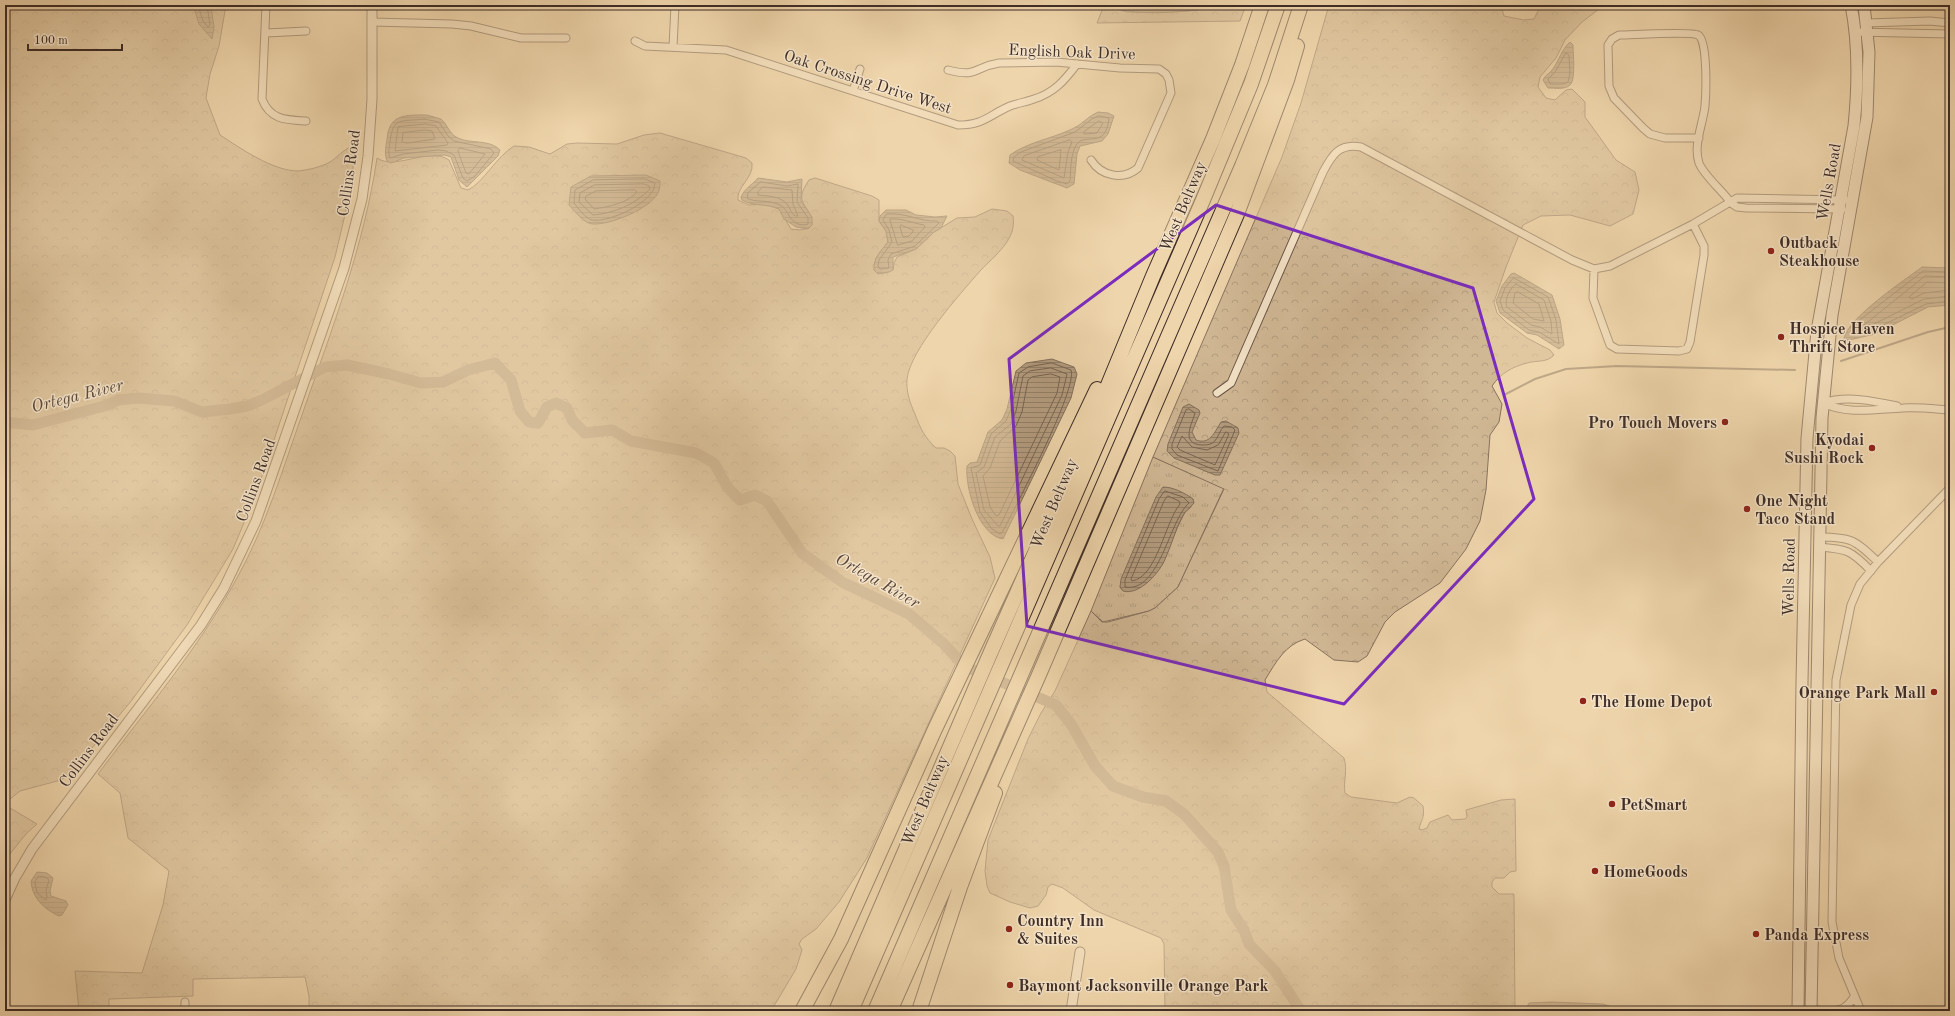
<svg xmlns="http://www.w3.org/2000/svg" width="1955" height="1016" font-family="'Old Standard TT',serif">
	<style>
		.grass { fill: url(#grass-tufts); stroke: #88725e; fill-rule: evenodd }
		.forest { fill: url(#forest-crowns); stroke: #88725e }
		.water { fill: url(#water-rules); stroke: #84705c }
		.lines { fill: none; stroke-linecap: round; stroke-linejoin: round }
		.shore { stroke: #786453; stroke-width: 1 }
		.stream { stroke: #84705c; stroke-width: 2 }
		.river { stroke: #b39c7f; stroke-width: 11 }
		.minor-casing { stroke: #6a5748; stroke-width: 9 }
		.tertiary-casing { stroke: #6a5748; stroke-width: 11 }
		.secondary-casing { stroke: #3e2d27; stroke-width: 13 }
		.motorway-casing { stroke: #3e2d27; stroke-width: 16 }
		.minor { stroke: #f5e4c9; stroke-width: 7 }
		.tertiary { stroke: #f5e4c9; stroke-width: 9 }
		.secondary { stroke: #f5e4c9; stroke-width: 11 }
		.motorway { stroke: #efd5ac; stroke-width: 14 }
		.marked { fill: none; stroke: #7b2cbf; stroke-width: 3; stroke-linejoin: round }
		.poi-dot { fill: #8f2418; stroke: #f5e4c9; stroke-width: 1.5 }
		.labels { text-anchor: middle; stroke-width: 3; stroke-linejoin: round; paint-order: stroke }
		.street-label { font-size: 16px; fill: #3e2d27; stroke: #f5e4c9 }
		.poi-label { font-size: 16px; font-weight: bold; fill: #3e2d27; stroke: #f5e4c9; text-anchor: start }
		.water-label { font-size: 17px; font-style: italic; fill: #5b493d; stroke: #f5e4c9 }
	</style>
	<defs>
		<pattern id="grass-tufts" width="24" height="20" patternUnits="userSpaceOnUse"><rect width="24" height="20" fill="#d1b895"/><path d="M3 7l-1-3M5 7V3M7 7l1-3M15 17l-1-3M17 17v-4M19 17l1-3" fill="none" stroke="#b49e80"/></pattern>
		<pattern id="forest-crowns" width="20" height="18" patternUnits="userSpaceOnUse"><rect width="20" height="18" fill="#d1b895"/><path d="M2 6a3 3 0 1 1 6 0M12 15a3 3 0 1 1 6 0" fill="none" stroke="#b49e80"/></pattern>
		<pattern id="water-rules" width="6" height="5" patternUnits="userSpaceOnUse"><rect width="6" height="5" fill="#b39c7f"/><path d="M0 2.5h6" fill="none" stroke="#938068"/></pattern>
	</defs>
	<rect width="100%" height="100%" fill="#efd5ac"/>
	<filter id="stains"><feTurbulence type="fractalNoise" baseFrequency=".005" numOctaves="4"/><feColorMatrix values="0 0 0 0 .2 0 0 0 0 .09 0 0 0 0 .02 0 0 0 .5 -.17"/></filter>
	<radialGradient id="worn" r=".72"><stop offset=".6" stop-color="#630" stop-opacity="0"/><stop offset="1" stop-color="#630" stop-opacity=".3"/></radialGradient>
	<path class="grass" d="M1153,457L1224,488L1178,587L1155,608L1149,611L1103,622L1091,611ZM1170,488L1193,499L1191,507L1185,512L1178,526L1163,563L1160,568L1123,591L1120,587Z"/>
	<path class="forest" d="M5,5H226L219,46L210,74L206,98L220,135C240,148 273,171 298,171C308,170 321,167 330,162C337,158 348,144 356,147L348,202L335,257L256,494L233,549L187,625L132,700L72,772L61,780L20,791L5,803Z
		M1104,5L1127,12L1188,11L1204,9L1211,5H1246L1240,21L1097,23Z
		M1329,5H1501L1504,16L1524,20L1534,19L1541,5H1600L1599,9L1582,22L1565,40L1556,58L1540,77L1538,87L1546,98L1555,100L1566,90L1572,89L1585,102V117L1616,160L1635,172L1639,190L1633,214L1610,226L1570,215L1541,216L1523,225L1506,267L1494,302L1497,313L1507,323L1527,338L1550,350L1554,355C1547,363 1537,360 1527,363C1512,367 1501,373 1492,386L1502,404L1499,422L1490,435L1486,490L1480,521L1466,549L1440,583L1395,612L1385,622L1367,656L1358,662L1334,660L1305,639C1285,645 1276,662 1265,680L1267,692L1344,758C1348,771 1343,781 1345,793L1351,797L1397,803L1410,797L1414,798L1423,806C1425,819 1421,819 1419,829L1422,830L1427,828L1430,822L1448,815L1452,820L1465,819L1467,817L1466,810L1501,800L1515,799L1516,871L1510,872L1504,878H1495L1492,882V887L1499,894H1514L1515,1011H1165L1164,944L1161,938L1094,910L1063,888L1052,884L1048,887L1046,895L1038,906L1030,908L1010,902L990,893L987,886L985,871L988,840L1028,739L1041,713L1055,691L1091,611L1102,622H1108L1149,611L1155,608L1178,587L1224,489L1153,457L1282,157L1301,103Z
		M660,133L746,158L752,163C754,178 736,187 738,200L749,205L765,204L779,209L791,229C799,230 806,231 812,225C812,203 791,206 809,180L815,178L872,196L879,200V221L886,231L888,242L876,258L874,270H893L894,263L897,257L916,249L934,232L957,218L975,217L992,209L1007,211L1013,216C1017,240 995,255 980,271C960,294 910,350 907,379C906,392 910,403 915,414C920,428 925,438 936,448H944L950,451L955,456L958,484L972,519L990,557L995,578L867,858L839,902L816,929L802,939L799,944L802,950L796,969L771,1011L421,1009L404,1011H309V996L305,977L193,979V996L109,999V1011H79L75,971L142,973L163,905L169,871L128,838L120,793L98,774C146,710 199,648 237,578C266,526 283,468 303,412C332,329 364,246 377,158C396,171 429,146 449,160L461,188L468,190C483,183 497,156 514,146L529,147L550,154L567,144L577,143L617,144L644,135Z
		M5,805L37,824L26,834L5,860Z"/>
	<path class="water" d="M193,5L211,6L214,27L212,39L199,24Z
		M1115,5H1203L1204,9C1181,12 1137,16 1116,8Z
		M1570,42L1573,45C1573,53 1576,80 1570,85C1565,90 1555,88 1548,88L1543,80C1545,75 1549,74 1552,70C1559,61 1561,50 1570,42Z
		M1098,112L1108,113L1114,116L1108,134L1102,141L1080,146L1077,154L1074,184L1067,188L1020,170L1009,163L1010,155C1028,142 1051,139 1072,129C1082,125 1088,116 1098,112Z
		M427,115L441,119C448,125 449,134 458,138C470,144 490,139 500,150L498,156L467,187L459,180L451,157L445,155L404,158L391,163L387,161C384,153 386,146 387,139C389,114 405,115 427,115Z
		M646,175L660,181C660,184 660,190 658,193C650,209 610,225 593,224C584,224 575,211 569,205L571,187L591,176Z
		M758,178L787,182L802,179L801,201L812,217V225L808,229L796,227L784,219L779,209C766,203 754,207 742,200L741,197C745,188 752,185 758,178Z
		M886,210H906L916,215L935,217L947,216L941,228L934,232L916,249L893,257V270L889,272L878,274L874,270C873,258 881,251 888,242L886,231L879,221L880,216Z
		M1922,267L1950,268V305L1928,307L1875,334L1849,340L1844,339C1847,318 1905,280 1922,267Z
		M1514,273L1552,295L1560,319L1564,345L1559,349L1537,335L1527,333L1500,313L1496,301L1502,286L1511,274Z
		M1052,359L1074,367L1077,374L1071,398L1003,539C978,535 965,487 967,466L970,463L977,462L988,432L1002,420L1007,409L1016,371L1026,363Z
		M1189,404L1199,410L1200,413L1192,432L1196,440C1210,445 1214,433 1221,422L1226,421L1238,428L1239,433L1220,475H1215L1174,458L1167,451L1168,444L1183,407Z
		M1163,487C1173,487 1185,493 1193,499L1194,503C1190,508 1185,511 1182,517C1175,530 1172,544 1166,557C1161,571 1140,596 1123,591L1120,587L1121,579L1156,497Z
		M37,872L47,873L53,878L50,891L51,896L66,901L68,905L62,915L59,916C44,909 32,898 31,881Z
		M1551,1002L1603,1004L1615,1008V1011H1525L1529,1003Z"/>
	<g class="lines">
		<path class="shore" d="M198,5L203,21L208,27L210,25L207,5
			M1120,5L1128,8L1188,7L1199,5
			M1566,53L1569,55L1570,73L1568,82L1563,84H1550L1548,79L1555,72Z
			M1099,116L1109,118C1106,150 1086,132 1077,144C1070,154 1071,170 1070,181L1067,184L1057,181L1013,161L1014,157L1021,152L1075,132L1092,119Z
			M424,119L439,122L448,136L454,141L491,149L494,153L475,176L467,181L463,178L454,155L446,151L438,150L403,154L390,158C388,153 389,148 390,142C393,116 401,122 424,119Z
			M1099,121L1103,123L1097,133L1084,134V132Z
			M426,124L436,126L448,143L447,145L395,151L398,127Z
			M425,130L432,131L435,139L408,143L402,142L403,133Z
			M1070,140L1072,142L1068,152L1064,178L1022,160L1024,156Z
			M460,148L485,154L469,174L466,173L458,151Z
			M1061,150L1059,170L1037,160L1038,157Z
			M645,179L655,183C655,202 609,223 592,220C586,219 578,208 574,203L575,190L593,180Z
			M761,182L787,186L798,184L797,202L808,218V224C790,229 789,209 780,205C768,199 754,203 747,198L748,193Z
			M644,184L649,186L650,189C634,205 615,213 593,215L579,202L580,193L594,185Z
			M763,187L792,190L793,204L798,216C791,217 791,208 786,203C779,196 767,196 758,195V192Z
			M635,190L637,192C628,203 608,207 594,209L585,199L586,196L596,191Z
			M887,214C905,212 920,222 937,221L939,223L915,246L891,254L888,260L889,268L880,269L878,266L879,260L892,242L889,230L883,220Z
			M890,219C902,218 912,223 924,225L925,227L912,241L898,245Z
			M901,225L913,230V232L909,236L903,237L900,227Z
			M1950,272L1923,271L1861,319L1851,333L1853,335L1873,330L1926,304L1950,301
			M1950,277L1925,276L1864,325H1872L1924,299L1950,296
			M1514,278L1548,297L1556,320L1559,344L1539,332L1529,330L1503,310L1500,301L1505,288Z
			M1950,283L1927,282L1909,297L1912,299L1924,293L1950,290
			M1516,284L1544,300L1551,321L1552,334L1540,327L1531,325L1507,307C1504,299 1510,288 1516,284Z
			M1518,292L1539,304L1544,321L1533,319L1513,303L1515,293Z
			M1052,363L1071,370C1078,389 1014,509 1002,533L1000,534L992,529L980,512L971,468L980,465L991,434L1006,421L1011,409L1019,373L1028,367Z
			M1051,368L1067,374L1062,395L1000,526H998L984,510L976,473L984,467L995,437L1011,424L1016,411L1023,376L1030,371Z
			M1051,374L1060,377L1057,393L999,515L996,516L990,507L983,476L990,468L1000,441L1016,426L1022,412L1028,380L1032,377Z
			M1189,409L1195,413C1192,424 1180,444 1202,445C1206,445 1210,445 1214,442C1218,438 1220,430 1224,426L1232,427L1235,430L1218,471L1177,455L1172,449V444L1186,410Z
			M1226,432L1229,434L1215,465L1180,450L1177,447L1182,436L1192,447L1207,450L1218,445Z
			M1165,491L1183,497L1189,503C1169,520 1160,593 1125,587V580L1159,499Z
			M1168,496L1179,501L1180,504C1165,522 1157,577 1132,581L1131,579L1164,501Z
			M39,876L45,877L49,880L46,890L47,898L46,900L37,893L35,882Z
			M1529,1011L1532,1007L1602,1008L1611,1011"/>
		<path class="stream" d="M1841,361L1928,332L1950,327
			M1504,395L1535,379L1566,369L1617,366L1795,370"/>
		<path class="river" d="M5,422L33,425L108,405L118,400L139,398L174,401L202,412L230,409L247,406L262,400L325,367L347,365L389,374L421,383L443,382L468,370L495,363L511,380L520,411L529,422L538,423L547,407L556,403L567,408L572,420L585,433L612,430L631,441L696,453L714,463L728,488L740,500L755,495L767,501L802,553L842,582L909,614L944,644L964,666L1056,705L1071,724L1095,766L1113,786L1143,797L1166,801L1184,814L1218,852L1224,866L1231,910L1244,930L1249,944L1275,971L1301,1011"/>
		<g class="minor-casing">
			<path id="minor" d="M266,5L262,99C270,120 286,120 306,121
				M372,22L452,24L471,26L521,38H566
				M1866,23L1930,21L1950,23
				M1855,32L1950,34
				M266,33L306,31
				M635,41L645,46L726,50L958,125C984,125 989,115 1010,106C1018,103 1026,102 1034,99C1054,93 1065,80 1077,64
				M673,47L675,5
				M948,70C979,78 973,67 999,63L1056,62L1120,68L1159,69L1166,74L1169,80L1171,93L1138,168C1123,181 1101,176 1091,160
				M853,91L860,69
				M1699,138H1665L1650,134L1643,128L1614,98L1609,86L1608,45L1612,39L1619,35C1631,35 1690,31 1698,35C1708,40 1706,94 1705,106C1703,124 1693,145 1699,163C1704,176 1723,191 1731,203L1737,207L1746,208L1842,209
				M1594,269L1593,298L1610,345L1617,349L1679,351L1687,349L1690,342L1704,255V246L1693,224
				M1217,393L1231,383L1323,172C1332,155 1339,143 1361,147L1572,260L1594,269L1610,266L1693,224L1737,198L1845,200
				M1823,403C1847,415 1877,409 1903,408C1918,407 1935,409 1950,410
				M1823,403C1846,395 1874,401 1897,406
				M1819,537C1852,537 1855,540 1878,562
				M1818,547C1847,549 1851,550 1871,571
				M1811,1009L1823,1011
				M185,1011V1002
				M1832,1011C1843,1010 1848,1006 1854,997
				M1861,1011L1839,958L1832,922L1836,680L1851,605L1860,584L1878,562L1950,488"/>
		</g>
		<g class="tertiary-casing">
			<path id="tertiary" d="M5,900L15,878L32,849L201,625L224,588L256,521L344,268L362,199L368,156L372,99V5
				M1071,1011L1080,952"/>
		</g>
		<g class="secondary-casing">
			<path id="secondary" d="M1798,1011L1802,682L1807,438L1817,331L1854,126C1858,86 1859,45 1851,5
				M1811,1011L1822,418L1832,315L1867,117L1869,52L1864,5"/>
		</g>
		<g class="motorway-casing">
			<path id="motorway" d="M802,1011L841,939L935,729L1097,389
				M836,1011L990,654L1094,419L1153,276L1213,139L1242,65L1262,5
				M851,1011L1203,200L1251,84L1278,5
				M875,1011L1242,166L1275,85L1301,5
				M890,1011L1038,677L1237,214L1287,80L1297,46
				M919,1011L960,887L995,793"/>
		</g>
		<use href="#minor" class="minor"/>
		<use href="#tertiary" class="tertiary"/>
		<use href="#secondary" class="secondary"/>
		<use href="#motorway" class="motorway"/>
	</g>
	<path d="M0 0H1955V1016H0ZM1216,205L1473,288L1534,499L1344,704L1027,626L1009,359Z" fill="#efd5ac" fill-opacity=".55" fill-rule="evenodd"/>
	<path class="marked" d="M1216,205L1473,288L1534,499L1344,704L1027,626L1009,359Z"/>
	<g class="poi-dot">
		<circle cx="1771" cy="251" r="4"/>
		<circle cx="1781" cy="337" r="4"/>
		<circle cx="1725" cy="422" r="4"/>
		<circle cx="1872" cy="448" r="4"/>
		<circle cx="1747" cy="509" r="4"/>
		<circle cx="1934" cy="692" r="4"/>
		<circle cx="1583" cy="701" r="4"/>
		<circle cx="1612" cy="804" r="4"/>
		<circle cx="1595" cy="871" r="4"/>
		<circle cx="1009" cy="929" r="4"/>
		<circle cx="1756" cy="934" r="4"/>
		<circle cx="1010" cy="985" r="4"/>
	</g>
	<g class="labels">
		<g class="street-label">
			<text transform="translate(1072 51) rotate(2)" y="6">English Oak Drive</text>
			<text transform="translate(868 81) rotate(18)" y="6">Oak Crossing Drive West</text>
			<text transform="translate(348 173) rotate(-82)" y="6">Collins Road</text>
			<text transform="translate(1828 182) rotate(-80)" y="6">Wells Road</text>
			<text transform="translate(1182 206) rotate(-67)" y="6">West Beltway</text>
			<text transform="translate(255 480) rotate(-70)" y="6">Collins Road</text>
			<text transform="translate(1053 503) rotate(-67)" y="6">West Beltway</text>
			<text transform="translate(1788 577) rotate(-89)" y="6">Wells Road</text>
			<text transform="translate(88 750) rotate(-53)" y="6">Collins Road</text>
			<text transform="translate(924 800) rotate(-67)" y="6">West Beltway</text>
		</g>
		<g class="poi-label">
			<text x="1779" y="248">Outback<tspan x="1779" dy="18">Steakhouse</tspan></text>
			<text x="1789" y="334">Hospice Haven<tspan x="1789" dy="18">Thrift Store</tspan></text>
			<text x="1717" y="428" text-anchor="end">Pro Touch Movers</text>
			<text x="1864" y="445" text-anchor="end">Kyodai<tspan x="1864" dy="18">Sushi Rock</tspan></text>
			<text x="1755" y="506">One Night<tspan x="1755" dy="18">Taco Stand</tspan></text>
			<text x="1926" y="698" text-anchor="end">Orange Park Mall</text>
			<text x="1591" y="707">The Home Depot</text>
			<text x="1620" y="810">PetSmart</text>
			<text x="1603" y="877">HomeGoods</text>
			<text x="1017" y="926">Country Inn<tspan x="1017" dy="18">&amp; Suites</tspan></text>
			<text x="1764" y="940">Panda Express</text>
			<text x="1018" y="991">Baymont Jacksonville Orange Park</text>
		</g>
		<g class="water-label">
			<text transform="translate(77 395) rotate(-14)" y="6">Ortega River</text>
			<text transform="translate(878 580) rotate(30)" y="6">Ortega River</text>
		</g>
	</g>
	<rect width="1955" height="1016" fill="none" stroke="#efd5ac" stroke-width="20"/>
	<rect x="6" y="6" width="1943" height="1004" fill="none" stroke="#3e2d27" stroke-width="2"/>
	<rect x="10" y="10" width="1935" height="996" fill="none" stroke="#3e2d27"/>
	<path d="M28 44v6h94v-6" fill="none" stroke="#3e2d27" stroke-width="2"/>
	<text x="34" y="44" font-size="12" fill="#3e2d27" stroke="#f5e4c9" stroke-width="3" paint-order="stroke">100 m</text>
	<rect width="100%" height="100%" filter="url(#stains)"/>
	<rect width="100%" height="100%" fill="url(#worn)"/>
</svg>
